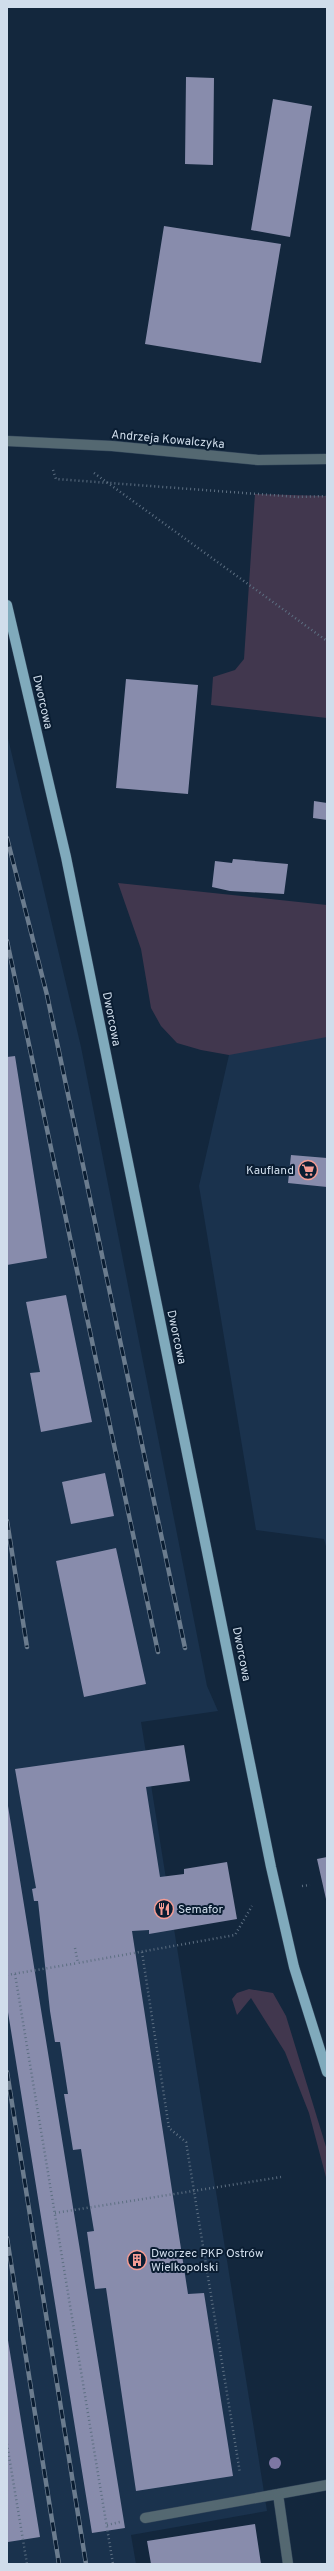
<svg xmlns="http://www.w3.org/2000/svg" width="334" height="2571" font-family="Overpass,sans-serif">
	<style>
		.built { fill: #1a324d }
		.green { fill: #41374e }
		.building { fill: #888cac }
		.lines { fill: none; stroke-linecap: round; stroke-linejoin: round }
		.minor-casing { stroke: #314459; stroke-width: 11 }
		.major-casing { stroke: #314459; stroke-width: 11 }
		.path { stroke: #5d6f82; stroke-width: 2.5; stroke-dasharray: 1 3; stroke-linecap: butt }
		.minor { stroke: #546871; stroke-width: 10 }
		.major { stroke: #80aabc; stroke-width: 10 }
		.rail-casing { stroke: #6b7c8e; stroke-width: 4.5 }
		.rail { stroke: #0a1d32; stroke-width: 3; stroke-dasharray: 9; stroke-linecap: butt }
		.tree { fill: #7d77a3 }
		.labels { text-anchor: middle; stroke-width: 4; stroke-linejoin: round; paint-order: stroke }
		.street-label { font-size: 12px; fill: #d0ddeb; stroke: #0a1d32 }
		.poi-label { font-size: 12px; fill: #d0ddeb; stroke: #0a1d32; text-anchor: start }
	</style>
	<rect width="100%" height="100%" fill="#13273d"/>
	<path class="built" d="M7,734L81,1047L207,1686L218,1711L141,1722L267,2511L131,2535L136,2564H7Z
		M327,1025V1550L324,1539L256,1530L199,1186L229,1055L245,1034Z"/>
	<path class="green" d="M255,494L327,496V718L211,705L213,677L235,670L244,659Z
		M118,883L327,905V1037L229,1055L201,1050L177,1043L161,1026L151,1008L141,949Z
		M249,1989L273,1993L286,2016L327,2150V2181L309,2113L285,2052L251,1998L237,2015L232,1999L237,1993Z"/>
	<path class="building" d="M186,77L214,78L213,165L185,164Z
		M273,99L312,106L290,237L251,230Z
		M164,226L281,244L261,363L145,344Z
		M126,679L198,685L188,794L116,788Z
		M314,801L327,803V820L313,818Z
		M233,859L288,864L284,894L230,891L212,887L215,861L232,863Z
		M15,1056L47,1258L7,1265V1057Z
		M291,1155L327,1158V1187L288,1183Z
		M66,1295L92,1422L41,1432L30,1373L40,1372L26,1302Z
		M105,1473L114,1516L71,1524L62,1482Z
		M116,1548L146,1684L84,1697L56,1561Z
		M184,1745L190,1781L146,1787L160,1877L184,1874V1869L227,1862L237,1919L149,1934V1930L132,1931L188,2294L204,2293L233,2476L136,2491L106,2288L95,2289L87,2232L94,2231L90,2207L81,2149L73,2150L64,2094H68L60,2042H55L50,2011L38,1901H34L32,1889L36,1888L15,1769Z
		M8,1806L125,2528L92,2533L7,2006Z
		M327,1857V1899H326L317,1859Z
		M7,2334L40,2537L8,2542L7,2537Z
		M255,2524L261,2564H151L147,2541Z"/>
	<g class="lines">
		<g class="minor-casing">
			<path id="minor" d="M7,441L112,446L258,460L327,459
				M145,2518L278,2494
				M288,2564L278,2494L327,2485"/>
		</g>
		<g class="major-casing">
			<path id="major" d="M7,605L66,857L271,1867L294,1967L327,2072"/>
		</g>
		<path class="path" d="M53,470L56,479L298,497L327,496
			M94,473L327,641
			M302,1886L310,1885
			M75,1948L78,1963L235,1935L252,1906
			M142,1952L169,2128L186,2142L240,2473
			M15,1974L113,2564
			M7,1975L78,1963
			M55,2213L281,2177
			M7,2444L27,2564
			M107,2525L120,2522"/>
		<use href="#minor" class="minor"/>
		<use href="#major" class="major"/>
		<g class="rail-casing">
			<path id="rail" d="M7,838L47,995L185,1648
				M7,941L158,1652
				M7,1521L27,1647
				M7,2072L86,2564
				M7,2238L59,2564"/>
		</g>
		<use href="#rail" class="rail"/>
	</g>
	<circle class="tree" cx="275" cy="2463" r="6"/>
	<defs>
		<g id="supermarket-ring" transform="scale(1)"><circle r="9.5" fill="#0a1d32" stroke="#f59c94" stroke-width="1.5"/><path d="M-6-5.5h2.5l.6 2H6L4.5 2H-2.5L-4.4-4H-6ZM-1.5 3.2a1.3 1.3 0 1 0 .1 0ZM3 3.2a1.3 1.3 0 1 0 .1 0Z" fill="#f59c94"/></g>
		<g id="restaurant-ring" transform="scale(1)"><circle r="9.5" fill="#0a1d32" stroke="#f59c94" stroke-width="1.5"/><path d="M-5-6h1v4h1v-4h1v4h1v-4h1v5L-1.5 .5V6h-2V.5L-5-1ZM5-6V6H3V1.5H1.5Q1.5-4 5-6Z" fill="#f59c94"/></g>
		<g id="building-ring" transform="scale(1)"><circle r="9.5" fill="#0a1d32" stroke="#f59c94" stroke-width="1.5"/><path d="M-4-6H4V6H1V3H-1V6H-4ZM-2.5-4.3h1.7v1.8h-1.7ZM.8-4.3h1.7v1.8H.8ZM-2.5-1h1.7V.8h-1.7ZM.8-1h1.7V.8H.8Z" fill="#f59c94"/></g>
	</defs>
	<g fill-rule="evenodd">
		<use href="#supermarket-ring" x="308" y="1170"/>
		<use href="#restaurant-ring" x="164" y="1909"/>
		<use href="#building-ring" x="137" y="2260"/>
	</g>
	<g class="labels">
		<g class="street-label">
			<text transform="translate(168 439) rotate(5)" y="4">Andrzeja Kowalczyka</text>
			<text transform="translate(43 702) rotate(77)" y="4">Dworcowa</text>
			<text transform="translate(112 1019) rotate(79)" y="4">Dworcowa</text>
			<text transform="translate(177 1337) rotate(78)" y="4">Dworcowa</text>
			<text transform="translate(242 1654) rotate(79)" y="4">Dworcowa</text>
		</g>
		<g class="poi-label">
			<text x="294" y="1174" text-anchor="end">Kaufland</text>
			<text x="178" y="1913">Semafor</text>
			<text x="151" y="2257">Dworzec PKP Ostrów<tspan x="151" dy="14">Wielkopolski</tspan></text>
		</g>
	</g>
	<rect width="334" height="2571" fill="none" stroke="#d0ddeb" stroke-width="16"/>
</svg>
